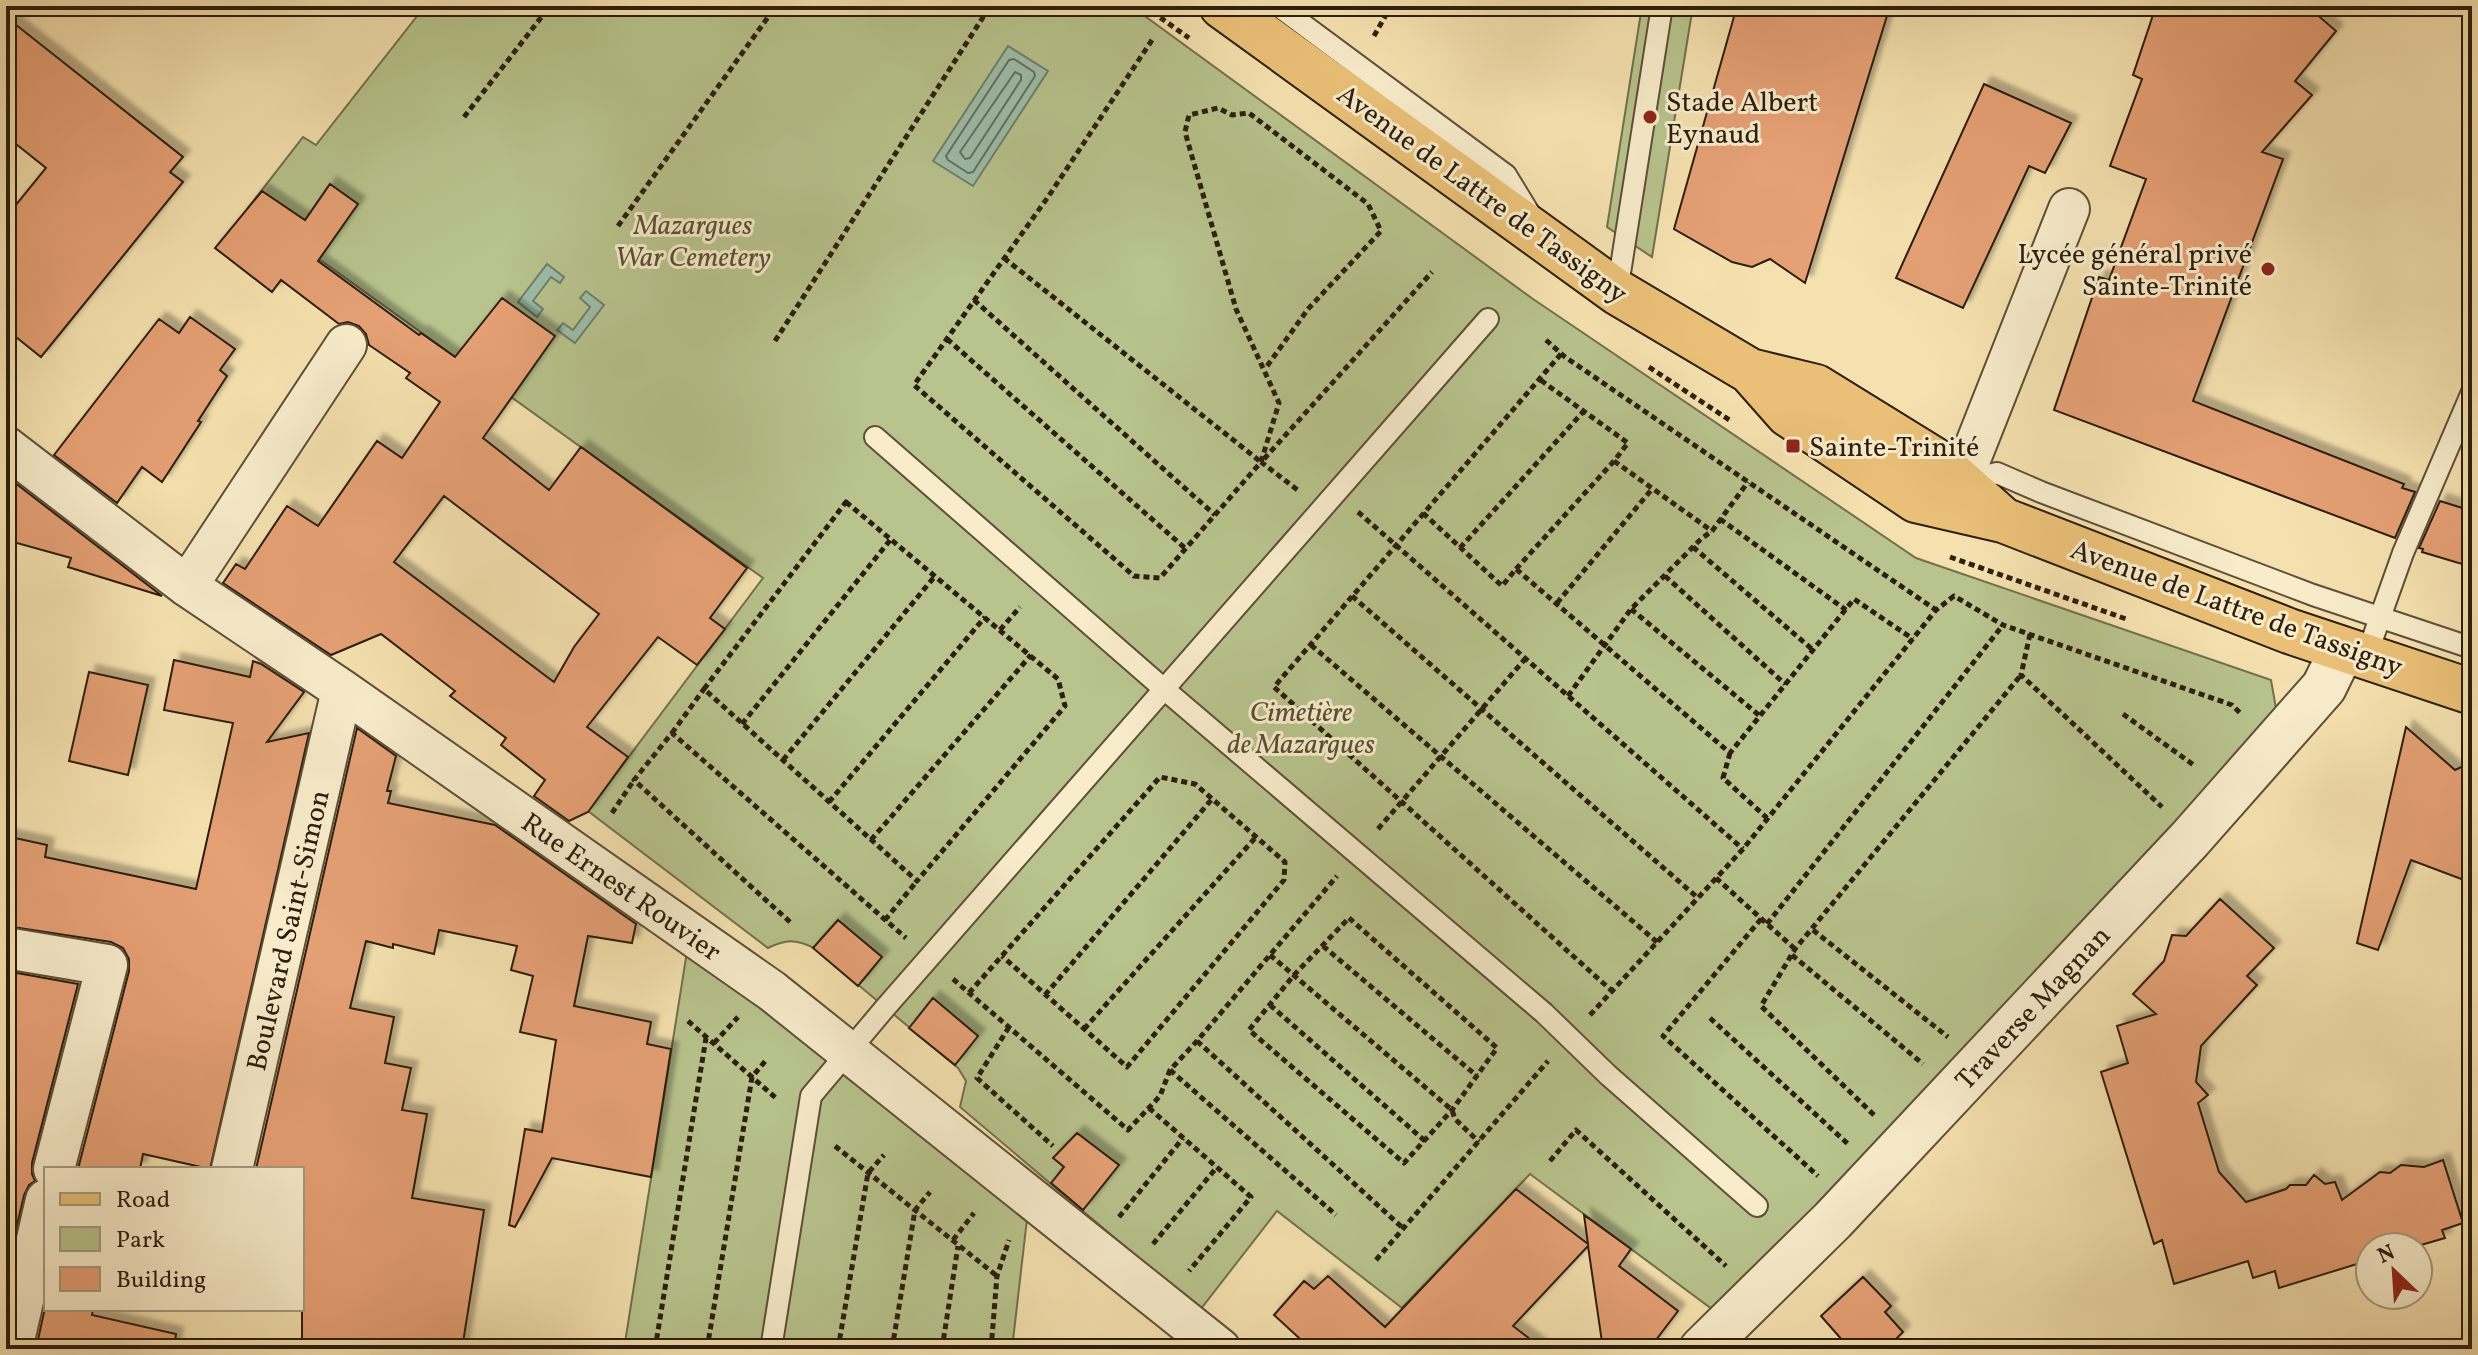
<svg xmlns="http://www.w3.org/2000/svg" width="2478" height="1355" font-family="Vollkorn,serif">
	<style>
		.green { fill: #b8c38d; stroke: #72704e; stroke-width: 2 }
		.water { fill: #9cbeaa; stroke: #6f7e6c; stroke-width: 2 }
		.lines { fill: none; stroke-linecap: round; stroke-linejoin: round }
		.shore { stroke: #646e5d; stroke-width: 2 }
		.building { fill: #e5a074; stroke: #2c1e10; stroke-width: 2; fill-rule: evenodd; filter: url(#shadow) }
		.service-casing { stroke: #5e4f38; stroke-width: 24 }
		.minor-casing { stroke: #5e4f38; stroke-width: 44 }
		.tertiary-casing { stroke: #5e4f38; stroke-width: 48 }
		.primary-casing { stroke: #2c1e10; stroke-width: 48 }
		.path { stroke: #2c1e10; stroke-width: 5; stroke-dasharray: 6 4; stroke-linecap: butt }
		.service { stroke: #f8eccb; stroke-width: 20 }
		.minor { stroke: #f8eccb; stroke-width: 40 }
		.tertiary { stroke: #f8eccb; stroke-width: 44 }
		.primary { stroke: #eac078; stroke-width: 44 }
		.poi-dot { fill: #8f2418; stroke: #f8eccb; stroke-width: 3 }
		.labels { text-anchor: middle; stroke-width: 6; stroke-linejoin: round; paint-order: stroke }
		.poi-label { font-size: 28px; fill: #2c1e10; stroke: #f8eccb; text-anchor: start }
		.street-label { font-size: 28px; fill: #2c1e10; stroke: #f8eccb }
		.park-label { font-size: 28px; font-style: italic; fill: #565036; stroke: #f8eccb }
	</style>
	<defs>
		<filter id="shadow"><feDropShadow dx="7" dy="-7" stdDeviation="2" flood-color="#0004"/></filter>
	</defs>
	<rect width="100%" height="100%" fill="#f5e1af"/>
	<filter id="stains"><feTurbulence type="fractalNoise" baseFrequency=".0025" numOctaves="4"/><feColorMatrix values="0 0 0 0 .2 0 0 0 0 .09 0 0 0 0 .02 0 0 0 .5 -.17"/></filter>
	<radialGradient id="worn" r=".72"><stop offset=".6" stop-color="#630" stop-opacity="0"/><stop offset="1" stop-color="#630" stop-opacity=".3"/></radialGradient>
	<path class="green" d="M425,6H1131L1533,299L1916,558L2271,680L2277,714L1733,1305L1716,1312L1530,1174L1402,1308L1277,1211L1200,1310L960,1107L966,1081L958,1068L814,948C796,939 786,939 768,948L588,811L763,578L248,208L303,137L316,145Z
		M1642,6H1693L1652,257L1607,227Z
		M688,945L1027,1219L1012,1349H624Z"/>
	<path class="water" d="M1008,46L1048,71L973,186L933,161Z
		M547,264L564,277L560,283L551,277L533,301L543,309L537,317L518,302Z
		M586,291L604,305L575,343L557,330L563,323L573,330L590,307L580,298Z"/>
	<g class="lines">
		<path class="shore" d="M1014,59L1034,72L1035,76L973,172L968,173L948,160L946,156L1009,60Z
			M1015,72L1021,75V80L970,158L965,159L960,152Z"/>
	</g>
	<path class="building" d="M1737,6H1890L1805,283L1770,259L1752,267L1732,262L1674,229Z
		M2156,6H2307L2336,31L2295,81L2312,95L2262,152L2283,159L2193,401L2404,484L2402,488L2415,492L2395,538L2054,410L2099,277L2109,280L2146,179L2110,166L2142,79L2133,75Z
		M6,17L183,157L170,172L183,182L41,357L6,329V217L46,168L6,136Z
		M1984,84L2071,123L2045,173L2029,166L1963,308L1896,278Z
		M330,184L358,204L318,261L419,335L421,333L455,357L502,298L555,336L483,438L549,490L581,447L747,568L710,618L725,629L697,665L658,637L587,727L628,757L588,812L569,821L534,796L545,780L501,745L506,738L450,696L455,691L381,634L331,655L223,583L236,564L245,569L287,506L318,526L377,441L402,458L440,402L406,378L410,373L369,345L366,334L359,326L348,322L339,324L281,280L272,292L215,248L262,191L305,220ZM444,496L599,614L574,647L554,682L394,562Z
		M190,317L235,349L220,370L227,376L198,421L201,422L162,482L142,467L117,503L54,455L159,319L179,333Z
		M6,476L162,596L68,567L71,558L6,540Z
		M2440,501L2472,511V567L2422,552L2423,549L2419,548Z
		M174,660L250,677L253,661L261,664L304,692L267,742L309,733L210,1169L143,1154L140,1169H78L129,971V959L123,948L111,942L6,926V836L47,845L45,857L196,889L233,723L164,710Z
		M89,672L148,685L128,775L69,761Z
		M2406,727L2455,770L2472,762V883L2411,860L2378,950L2357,943Z
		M357,728L396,756L387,791H391L388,803L495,825L636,924L632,943L588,936L574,1006L651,1022L647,1044L671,1049L651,1177L552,1158L515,1227L509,1225L525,1129L542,1132L556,1040L520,1032L533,976L511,970L517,946L439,930L434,954L393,944V948L366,941L350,1008L394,1017L385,1063L411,1068L402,1110L427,1114L412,1198L484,1210L462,1349H348L302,1339V1169H256Z
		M2220,899L2274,948L2247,976L2257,985L2201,1046L2196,1082L2208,1095L2198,1103L2219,1172L2246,1202L2286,1189L2290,1185H2306L2314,1175L2325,1184L2335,1182L2342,1200L2380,1172L2390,1173L2401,1165L2424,1167L2443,1160L2463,1223L2442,1230L2445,1238L2414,1247H2370V1260L2279,1288L2275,1271L2253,1278L2248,1261L2174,1284L2162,1240L2154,1244L2101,1072L2128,1063L2117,1026L2156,1014L2133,994L2164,961L2172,935L2186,936Z
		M838,920L882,957L858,986L813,948Z
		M6,971L78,984L32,1163V1174L35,1181L29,1185L24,1195L6,1272Z
		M933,998L978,1036L955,1065L909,1028Z
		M1077,1133L1119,1165L1083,1210L1051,1183L1064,1167L1053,1158Z
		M1516,1189L1588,1244L1584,1215L1631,1249L1619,1266L1678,1311L1649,1349H1603L1588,1246L1513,1326L1543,1349H1311L1274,1315L1304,1281L1314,1289L1328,1276L1385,1327Z
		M1863,1277L1891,1306L1885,1312L1903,1332L1886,1349H1850L1821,1316Z
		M46,1303V1309H93L92,1315L176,1334L174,1349H36Z"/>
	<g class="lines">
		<g class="service-casing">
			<path id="service" d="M1278,6L1506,175L1531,216
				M1617,292L1662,6
				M875,437L1164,689L1544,1013L1608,1075L1757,1206
				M1961,482L1997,473L2041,492L2313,595L2472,648
				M2366,657L2403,553L2472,392
				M771,1349L811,1096L885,1008L1488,319"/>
		</g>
		<g class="minor-casing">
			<path id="minor" d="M6,447L187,586L342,690L772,991L1220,1349
				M1961,482L2069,209
				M187,586L346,345
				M6,948L107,965L54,1169
				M232,1169L342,690
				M12,1349L46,1200"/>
		</g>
		<g class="tertiary-casing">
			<path id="tertiary" d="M1702,1349L1833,1220L2190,839L2324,687L2342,650"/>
		</g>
		<g class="primary-casing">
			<path id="primary" d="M1222,6L1617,292L1750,371L1816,387L1939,463L2003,520
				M1750,371L1788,414L1916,500L2003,520L2289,631L2472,692"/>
		</g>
		<path class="path" d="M1144,6L1189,38
			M1374,36L1391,6
			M1152,40L1048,197L914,385L1134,576L1160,578L1261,462L1299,491
			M464,117L550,6
			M618,226L776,6
			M1004,258L1261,462
			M974,300L1215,515
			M947,339L1186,549
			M1546,340L1565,357L1936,610
			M775,341L987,11L980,6
			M1561,354L1274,687L1612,991
			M1649,367L1731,421
			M1264,459L1432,272
			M1614,461L1712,531
			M1261,462L1279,403L1236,309L1185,132L1189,115L1218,108L1232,115L1249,113L1368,204L1381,231L1308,309L1265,369
			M846,502L1058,679L1065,706L917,881L704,689Z
			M1358,512L1743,849
			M1423,513L1502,586L1516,569L1730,753L1854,599L1913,639
			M1720,519L1846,610
			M1693,547L1813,650
			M1460,548L1583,412
			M1950,557L2129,620
			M1516,569L1614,461L1628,443L1539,379
			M1665,576L1785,684
			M1352,596L1698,898
			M1557,603L1652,489
			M1631,609L1760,716
			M1000,630L1020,607
			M2030,634L2021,675L2162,807
			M1311,645L1657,942
			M1568,696L1631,609L1701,539L1712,531L1748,482
			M2123,714L2195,766
			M742,724L891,539
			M672,733L704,689
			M1730,753L1723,778L1767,818
			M783,760L935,576
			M829,802L985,617
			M612,813L634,780
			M1378,829L1525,659
			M871,840L1031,655
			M1716,878L1795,949
			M1349,918L1497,1048L1452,1110L1404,1163L1249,1030L1294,975Z
			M1761,919L1663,1036L1818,1176
			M885,920L917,881
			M790,922L634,780L672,733L906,938
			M1767,924L2003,625
			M1813,930L1948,1037
			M1323,946L1477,1076
			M1270,955L1452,1110L1455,1119L1479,1142
			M1792,955L1923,1064
			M953,979L1128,1130L1160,1096L1170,1070L1197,1041L1337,876
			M969,993L1160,777L1195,784L1285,862L1284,880L1127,1067L1002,956
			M1045,995L1212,799
			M1270,1005L1425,1141
			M1590,1015L1743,849L1936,610L1954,596L2003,625L2232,705L2242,715
			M1710,1018L1848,1144
			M688,1021L777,1099
			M1009,1027L977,1078L1053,1146
			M1084,1029L1256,837
			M1197,1041L1404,1229
			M714,1043L738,1017
			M1170,1070L1336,1215
			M1149,1108L1251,1197L1189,1271
			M1874,1115L1761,1006L1795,949L2021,675
			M835,1146L997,1276
			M1550,1161L1576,1130L1726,1266
			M1119,1217L1183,1138
			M953,1240L974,1213
			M1153,1244L1217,1167
			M1376,1260L1548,1061
			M634,1348L639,1349
			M655,1349L706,1038
			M707,1349L752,1077L767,1059
			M838,1349L868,1173L884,1155
			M892,1349L915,1210L930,1192
			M942,1349L958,1246
			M991,1349L997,1276L1009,1240"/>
		<use href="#service" class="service"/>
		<use href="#minor" class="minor"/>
		<use href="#tertiary" class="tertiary"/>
		<use href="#primary" class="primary"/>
	</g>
	<g class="poi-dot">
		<circle cx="1650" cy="117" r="8"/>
		<circle cx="2268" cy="269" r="8"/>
		<rect x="1785" y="438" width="16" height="16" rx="4"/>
	</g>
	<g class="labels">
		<g class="poi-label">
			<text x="1666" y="111">Stade Albert<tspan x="1666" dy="32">Eynaud</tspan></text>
			<text x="2252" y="263" text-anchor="end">Lycée général privé<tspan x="2252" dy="32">Sainte-Trinité</tspan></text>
			<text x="1809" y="456">Sainte-Trinité</text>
		</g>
		<g class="street-label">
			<text transform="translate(1483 193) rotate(36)" y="10">Avenue de Lattre de Tassigny</text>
			<text transform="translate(2237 607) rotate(20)" y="10">Avenue de Lattre de Tassigny</text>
			<text transform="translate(622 886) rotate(35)" y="10">Rue Ernest Rouvier</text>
			<text transform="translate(287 930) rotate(-77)" y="10">Boulevard Saint-Simon</text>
			<text transform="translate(2032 1007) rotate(-47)" y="10">Traverse Magnan</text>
		</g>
		<g class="park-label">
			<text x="693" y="234">Mazargues<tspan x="693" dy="32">War Cemetery</tspan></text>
			<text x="1301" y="721">Cimetière<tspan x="1301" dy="32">de Mazargues</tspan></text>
		</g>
	</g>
	<rect width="2478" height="1355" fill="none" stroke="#f5e1af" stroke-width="32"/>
	<rect x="8" y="8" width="2462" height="1339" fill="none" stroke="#2c1e10" stroke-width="4"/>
	<rect x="16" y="16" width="2446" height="1323" fill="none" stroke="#2c1e10" stroke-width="2"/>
	<rect x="44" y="1167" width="260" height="144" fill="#f8eccb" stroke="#a69a80" stroke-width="2"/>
	<rect x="60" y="1193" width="40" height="12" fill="#eac078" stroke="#a69a80" stroke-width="2"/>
	<text x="116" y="1207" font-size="24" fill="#2c1e10">Road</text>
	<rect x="60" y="1227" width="40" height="24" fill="#b8c38d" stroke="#a69a80" stroke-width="2"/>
	<text x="116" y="1247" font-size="24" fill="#2c1e10">Park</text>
	<rect x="60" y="1267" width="40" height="24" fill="#e5a074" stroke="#a69a80" stroke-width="2"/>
	<text x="116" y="1287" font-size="24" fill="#2c1e10">Building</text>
	<g transform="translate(2394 1271) rotate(335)"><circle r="38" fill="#f8eccb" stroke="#a69a80" stroke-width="2"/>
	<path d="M0-6L14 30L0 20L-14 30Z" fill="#8f2418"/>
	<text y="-12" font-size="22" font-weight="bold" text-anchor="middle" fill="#2c1e10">N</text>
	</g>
	<rect width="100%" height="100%" filter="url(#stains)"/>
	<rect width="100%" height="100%" fill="url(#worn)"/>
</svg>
